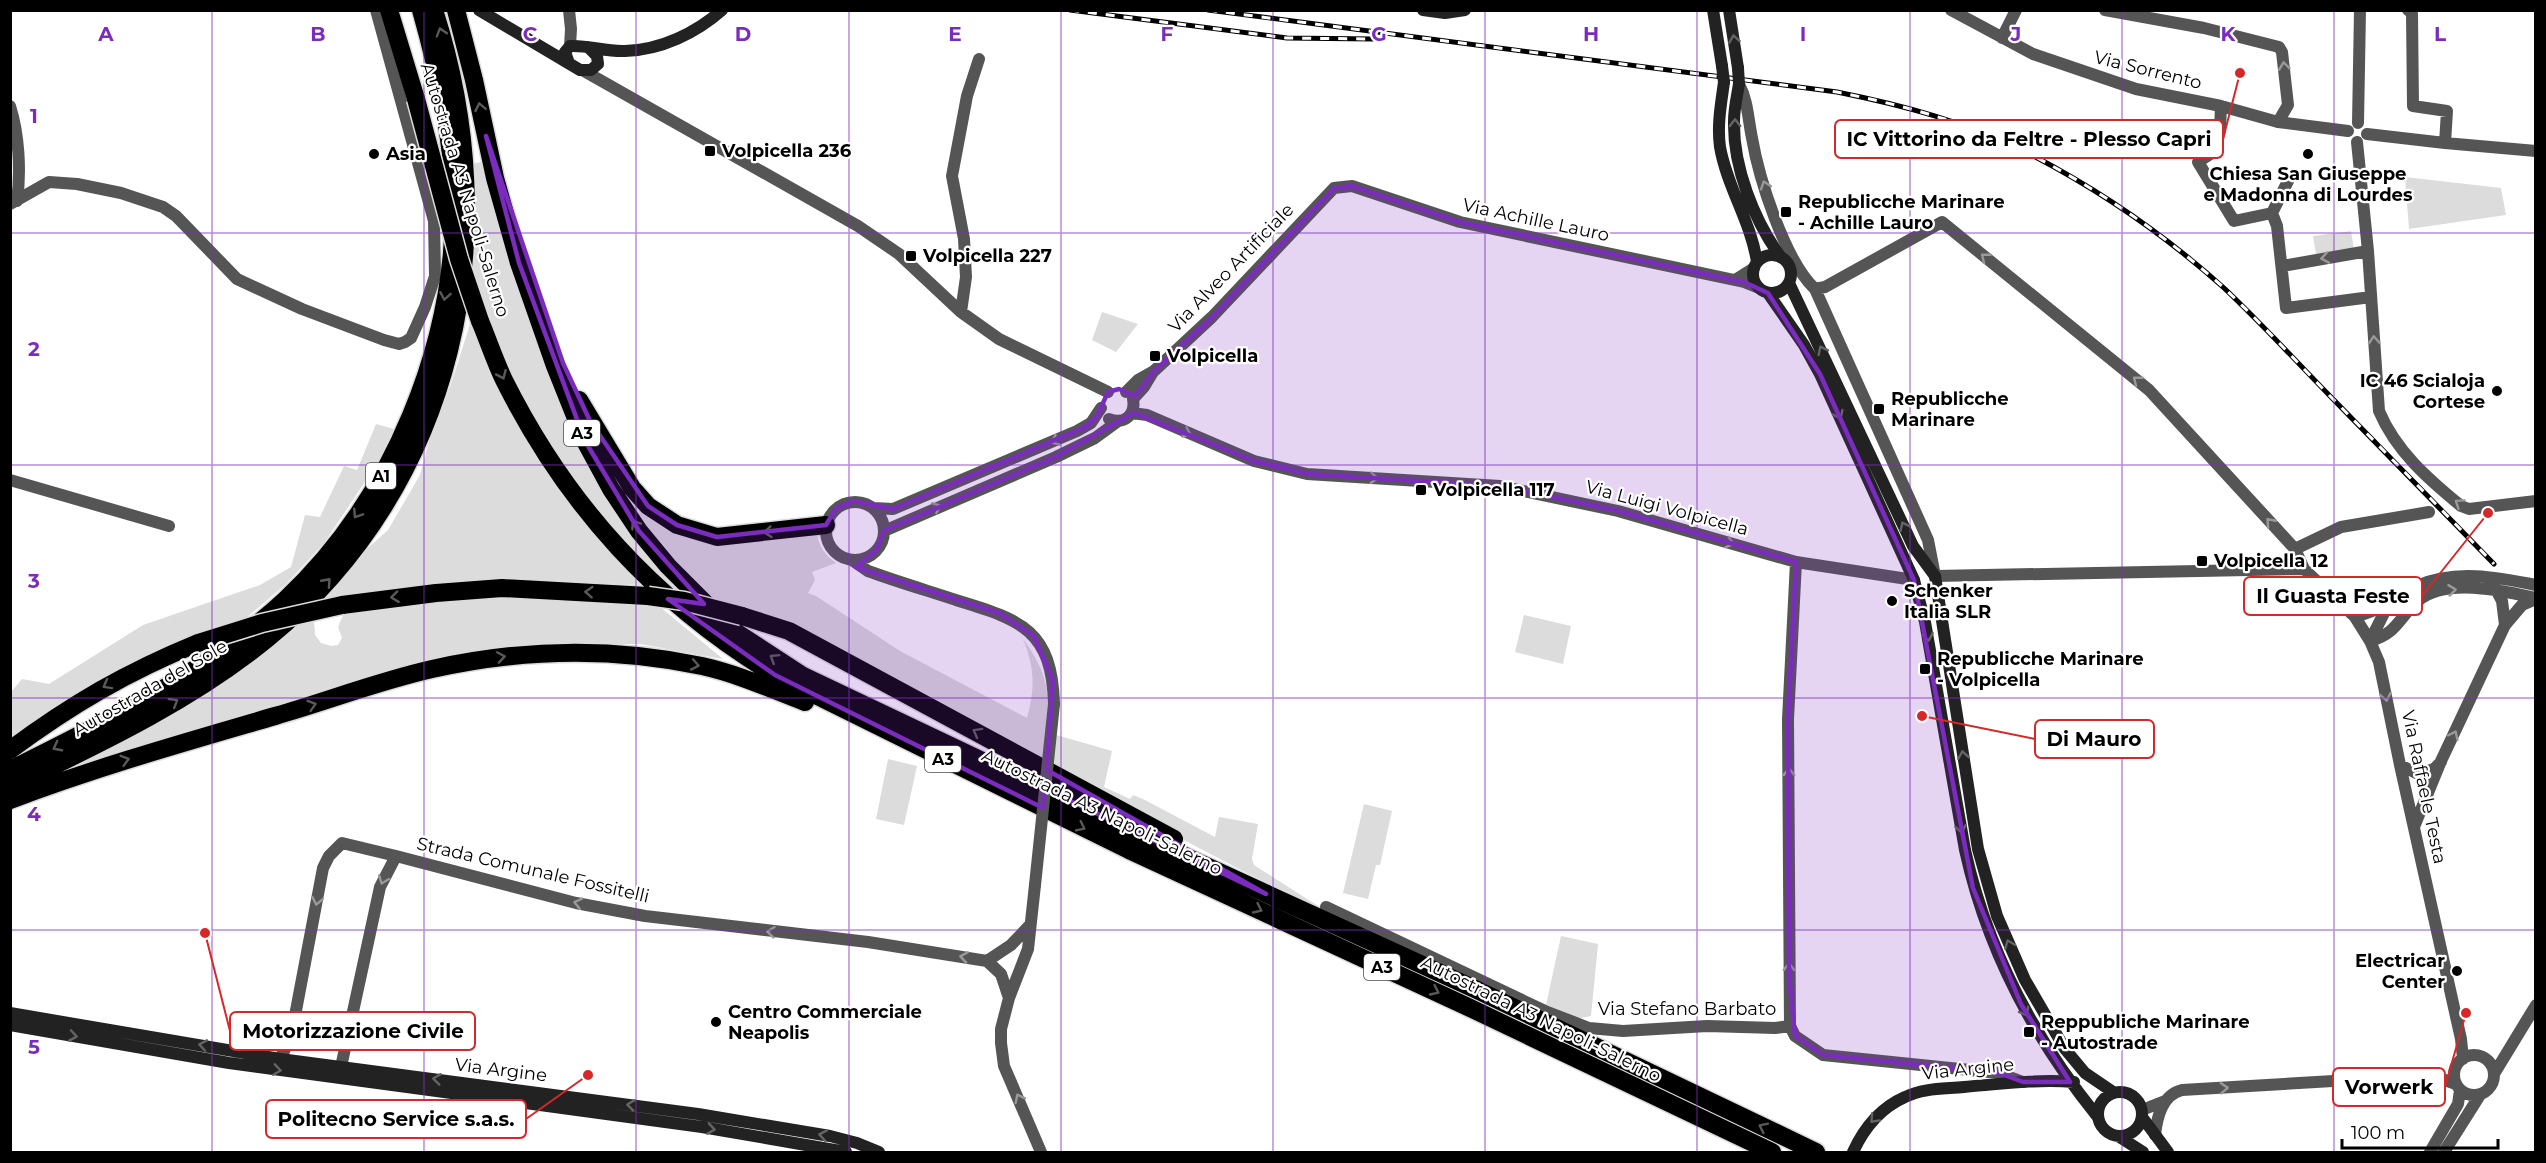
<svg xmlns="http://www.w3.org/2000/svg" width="2546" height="1163" font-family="Montserrat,sans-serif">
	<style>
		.green { fill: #dcdcdc }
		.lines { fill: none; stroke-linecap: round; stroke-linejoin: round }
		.highway-casing { stroke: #dbdbdb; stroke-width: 21 }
		.street { stroke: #555; stroke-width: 12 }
		.secondary { stroke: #222; stroke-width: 12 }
		.highway { stroke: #000; stroke-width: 18 }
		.rail-casing { stroke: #000; stroke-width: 5 }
		.rail { stroke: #fff; stroke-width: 3; stroke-dasharray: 9; stroke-linecap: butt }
		.highway-bridge-casing { stroke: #dbdbdb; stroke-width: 21; stroke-linecap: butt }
		.street-bridge { stroke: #555; stroke-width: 12 }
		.secondary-bridge { stroke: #222; stroke-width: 12 }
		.highway-bridge { stroke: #000; stroke-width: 18 }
		.oneway { stroke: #595959 }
		.oneway2 { stroke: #646464 }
		.oneway3 { stroke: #999 }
		.marked { fill: #7b2cbf; fill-opacity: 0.2; stroke: #7b2cbf; stroke-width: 4.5; stroke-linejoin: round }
		.grid { fill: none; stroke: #7b2cbf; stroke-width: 1.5; stroke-opacity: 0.55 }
		.poi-dot { fill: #000; stroke: #fff; stroke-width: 2 }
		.labels { text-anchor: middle; stroke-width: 4.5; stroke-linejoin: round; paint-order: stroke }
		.shield { fill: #fff; stroke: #4c4c4c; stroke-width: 1.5 }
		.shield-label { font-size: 16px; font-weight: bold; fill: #000 }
		.street-label { font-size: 18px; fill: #000; stroke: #fff }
		.poi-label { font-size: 18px; font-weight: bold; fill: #000; stroke: #fff; text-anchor: start }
		.grid-label { font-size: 20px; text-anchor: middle; font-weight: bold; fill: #7b2cbf; stroke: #fff; stroke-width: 4.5; stroke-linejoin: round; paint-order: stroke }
		.leader { fill: none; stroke: #d62828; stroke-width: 2 }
		.callout-dot { fill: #d62828; stroke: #fff; stroke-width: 2 }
		.callout { fill: #fff; stroke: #d62828; stroke-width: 2 }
		.callout-label { font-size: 20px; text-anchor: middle; font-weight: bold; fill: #000 }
	</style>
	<rect width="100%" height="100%" fill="#fff"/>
	<path class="green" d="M486,161L555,382L685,595L673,594L642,566L566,474L504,364L470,272L475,215L472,164Z
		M2405,177L2501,188L2506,215L2409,229Z
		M2351,231L2354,249L2316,254L2313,236Z
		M1102,312L1138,324L1116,352L1092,340Z
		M471,321L548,472L589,529L641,585L547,581L479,582L319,602L359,556L388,530L420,475L428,445L450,387Z
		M376,424L394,429L377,464L324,543L285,585L239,624L11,745L10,693L22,679L49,684L143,625L260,585L291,567L305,515L320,517L344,466L357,470Z
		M619,485C638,507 663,531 692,540C719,548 787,537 817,535C820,548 825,555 836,563L812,572L815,580L808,593L816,596L900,651L1027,718C1035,688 1035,668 1023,639C1047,672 1051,692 1046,732L1112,751L1104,787L1130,799L1133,795L1143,799L1215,837L1219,817L1258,824L1252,859L1254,865L1329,913L1241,870L738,607L706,597L653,537Z
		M538,596L579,598L659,606L723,659L640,644L527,645L421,664L68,771V769L135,733L264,652L297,624L314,620L315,635L321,643L331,646L338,645L342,638L338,627L344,613L446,601Z
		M1524,615L1571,626L1563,664L1515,652Z
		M888,759L917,766L904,825L876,819Z
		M1364,804L1392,811L1380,865H1376L1368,899L1343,893Z
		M1561,936L1598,944L1591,1016L1576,1019L1546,1005Z"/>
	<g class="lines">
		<g class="highway-casing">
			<path id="highway" d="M389,10L416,99
				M456,10L474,80L495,178L519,263L555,366L585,441L611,489L639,531L668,566L731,629L803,676L1149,840L1475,989L1816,1152
				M480,321C488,340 495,361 504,380C567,506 655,602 775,675L1129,850L1466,1006L1772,1152
				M579,400L632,488L648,506L677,525L717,537L826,525
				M342,605L436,593L502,588L648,596
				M742,616L789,631L1174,839
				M10,750C72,704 127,672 198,643
				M10,770C102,725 210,670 285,600C393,499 457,343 454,196C452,134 438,70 421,10
				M10,787C99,744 191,701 268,638C456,484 507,236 434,10
				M10,800C97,767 186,742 275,716C327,701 379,681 432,669C521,649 612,647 702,666C738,674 771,689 805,702"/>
		</g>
		<path class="street" d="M569,10L571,29L570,46
			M1951,10L2033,54L2136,89L2221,106L2278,122L2348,131
			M2105,10L2204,28L2279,47L2282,52L2288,105L2278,122
			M2408,10L2412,13L2413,106L2447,111L2445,143
			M2002,38L2016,10
			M584,71L858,226L899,254L961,312L999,339L1108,392
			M1739,84C1748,101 1748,119 1752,138C1759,179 1785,261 1815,289L1928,540L1935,576L2304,569
			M10,106C19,134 21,171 17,201
			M2221,106L2220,130L2215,151L2198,162L2234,221L2272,213L2289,179
			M2358,123L2360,10
			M2367,134L2445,143L2536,151
			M2357,142L2368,251L2379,411C2396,451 2427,478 2461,506L2469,509L2536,501
			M10,204L49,182L77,184L121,193L163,207L176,216L237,279L302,309L384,340L399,344L405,342L411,338L425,307L435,276L434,221L376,10
			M2272,213L2277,226L2286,308L2371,297
			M2282,266L2368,251
			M1735,280L1754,268
			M1815,289L1825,287L1942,222L2149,390L2295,549L2304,569L2355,617L2370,641L2379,662L2400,765L2461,1039L2463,1059
			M961,312L966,277L964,239L952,176L967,96L979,59
			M1126,392L1138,380L1154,371L1212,317L1334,188L1352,186L1460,222L1744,282L1759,288
			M1133,399L1144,387L1153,372
			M1132,413L1147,415L1254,461L1307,474L1500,486L1618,511L1796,562L1914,580
			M1109,419C1124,425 1136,415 1133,399
			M10,480L169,526
			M826 531a29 29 0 1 1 58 0a29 29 0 1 1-58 0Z
			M873,508L893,509L1077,431L1091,423L1101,408
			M884,531L1056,457L1095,438L1117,422
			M2295,549L2341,527L2429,512
			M852,560L868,571C898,582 929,591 959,601C1022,620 1052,631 1054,704
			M2494,586L2502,601L2505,625
			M2355,617C2365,614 2376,610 2386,605C2397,600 2405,591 2417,586C2454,569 2497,577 2536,585
			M2370,641C2397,634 2399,617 2418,601C2445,577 2504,591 2536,598
			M2370,641L2388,605
			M2400,765L2418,774L2434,769L2441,762
			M2414,827L2441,761L2505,625L2522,605L2536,599
			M1035,885L1028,949L1009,998L1001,1029V1043L1004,1066L1041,1152
			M1326,907L1545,1011L1589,1028L1623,1031L1707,1026L1775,1028L1790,1026L1795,1036L1823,1055L1999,1073L2023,1082
			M987,961L1001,974L1009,998
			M1790,1026L1788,719L1796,562
			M2454 1075a20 20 0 1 1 40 0a20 20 0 1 1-40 0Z
			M280,1059L291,1037L323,868L329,856L342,843L396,856
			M341,1067L380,887L396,856L576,903L645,916L868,942L987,961L1011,945L1030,925
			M2494,1074L2536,1005
			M2142,1110L2165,1101
			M2155,1135C2157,1117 2162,1095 2182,1090L2419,1076L2442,1079L2456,1084
			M2430,1152L2458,1104L2460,1090
			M2444,1152L2480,1095"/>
		<path class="secondary" d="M479,10L580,70H591L598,64L597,56L588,47
			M1423,10L1445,13L1465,10
			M1713,10L1722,66
			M1729,10L1738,68
			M569,63L565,52L570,46C589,45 606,52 625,51C661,50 696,33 722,10
			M1724,82C1721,104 1717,125 1720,147C1727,187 1751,222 1757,262
			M1739,84C1737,96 1734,109 1734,121C1733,167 1754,220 1780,256
			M1753 274a19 19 0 1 1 38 0a19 19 0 1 1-38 0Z
			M1789,283L1913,546L1935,576L1978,849L1997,916L2025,980L2065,1049L2085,1073L2113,1092
			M1768,293L1804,345L1820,374L1914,580L1925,622L1965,850C1987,950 2033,1037 2097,1116
			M10,1013L280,1059L698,1114L830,1136L857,1143L879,1152
			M10,1025L229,1063L702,1127L846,1152
			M2098 1114a22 22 0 1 1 44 0a22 22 0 1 1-44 0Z
			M2142,1117L2168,1152
			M2118,1136L2143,1152
			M1853,1152C1864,1128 1880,1108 1905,1097C1923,1088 1944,1089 1964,1087C2000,1084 2037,1079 2074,1082"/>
		<use href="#highway" class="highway"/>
		<g class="rail-casing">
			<path id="rail" d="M1070,10L1287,38L1373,39
				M1208,10L1837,92C1902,105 1967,122 2026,152C2098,189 2164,234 2224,288C2260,322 2294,359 2329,395C2384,451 2439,507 2494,564"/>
		</g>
		<use href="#rail" class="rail"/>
		<g class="highway-bridge-casing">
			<path id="highway-bridge" d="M416,99L459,259L480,321
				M648,596L684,601L742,616
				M198,643L262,623L342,605"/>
		</g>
		<path class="street-bridge" d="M1035,885L1054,704"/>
		<path class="secondary-bridge" d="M1722,66L1724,82
			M1738,68L1739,84"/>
		<use href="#highway-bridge" class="highway-bridge"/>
	</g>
	<defs><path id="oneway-chevron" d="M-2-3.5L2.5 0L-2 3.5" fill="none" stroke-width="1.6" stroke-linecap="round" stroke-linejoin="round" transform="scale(1.5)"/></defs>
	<g class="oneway">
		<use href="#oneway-chevron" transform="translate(441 32) rotate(-107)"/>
		<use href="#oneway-chevron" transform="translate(480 107) rotate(-102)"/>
		<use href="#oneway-chevron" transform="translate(445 296) rotate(100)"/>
		<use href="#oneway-chevron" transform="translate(502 375) rotate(66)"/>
		<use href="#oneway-chevron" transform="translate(357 514) rotate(123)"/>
		<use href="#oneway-chevron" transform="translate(635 524) rotate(-124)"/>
		<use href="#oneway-chevron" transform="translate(768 532) rotate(174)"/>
		<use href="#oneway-chevron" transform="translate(327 582) rotate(-48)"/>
		<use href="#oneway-chevron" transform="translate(589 592) rotate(-176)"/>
		<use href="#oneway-chevron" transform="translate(395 597) rotate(173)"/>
		<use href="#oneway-chevron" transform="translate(501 657) rotate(-9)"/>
		<use href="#oneway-chevron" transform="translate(774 658) rotate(-148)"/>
		<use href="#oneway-chevron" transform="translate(695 665) rotate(11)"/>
		<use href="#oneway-chevron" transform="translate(107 685) rotate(151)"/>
		<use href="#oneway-chevron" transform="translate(174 702) rotate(-31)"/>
		<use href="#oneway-chevron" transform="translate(312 705) rotate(-17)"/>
		<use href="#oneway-chevron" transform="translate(977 732) rotate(-151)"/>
		<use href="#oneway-chevron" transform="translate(57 747) rotate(152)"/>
		<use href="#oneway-chevron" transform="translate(125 760) rotate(-16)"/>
		<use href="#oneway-chevron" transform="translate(1081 827) rotate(26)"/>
		<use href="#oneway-chevron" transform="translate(1258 909) rotate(25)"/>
		<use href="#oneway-chevron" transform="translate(1435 991) rotate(25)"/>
		<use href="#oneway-chevron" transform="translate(1763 1127) rotate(-154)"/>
	</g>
	<g class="oneway2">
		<use href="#oneway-chevron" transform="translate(1734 39) rotate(-99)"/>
		<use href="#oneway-chevron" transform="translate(1735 123) rotate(-90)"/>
		<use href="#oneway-chevron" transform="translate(1822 350) rotate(-116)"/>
		<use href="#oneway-chevron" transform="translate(1839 415) rotate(64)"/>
		<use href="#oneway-chevron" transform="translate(1904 526) rotate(-115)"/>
		<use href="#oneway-chevron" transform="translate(1928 637) rotate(80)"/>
		<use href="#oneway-chevron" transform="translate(1963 755) rotate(-99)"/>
		<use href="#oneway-chevron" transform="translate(1961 829) rotate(80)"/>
		<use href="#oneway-chevron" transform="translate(2009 944) rotate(-112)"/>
		<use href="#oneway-chevron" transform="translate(2025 1012) rotate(61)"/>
		<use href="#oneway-chevron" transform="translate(73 1036) rotate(10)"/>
		<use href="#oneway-chevron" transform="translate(203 1045) rotate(-170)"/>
		<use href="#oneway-chevron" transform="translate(277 1070) rotate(8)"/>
		<use href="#oneway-chevron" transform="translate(437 1079) rotate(-173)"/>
		<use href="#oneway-chevron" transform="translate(631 1105) rotate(-173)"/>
		<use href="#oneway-chevron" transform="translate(1874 1119) rotate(133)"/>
		<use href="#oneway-chevron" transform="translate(711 1129) rotate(9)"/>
		<use href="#oneway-chevron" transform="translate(823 1135) rotate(-170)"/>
	</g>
	<g class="oneway3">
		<use href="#oneway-chevron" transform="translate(2284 66) rotate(-97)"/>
		<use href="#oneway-chevron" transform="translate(1765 185) rotate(-108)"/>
		<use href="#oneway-chevron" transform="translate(1985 257) rotate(-141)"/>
		<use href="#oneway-chevron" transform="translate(2325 258) rotate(170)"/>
		<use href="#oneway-chevron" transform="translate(2374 340) rotate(-94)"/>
		<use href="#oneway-chevron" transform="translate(2137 380) rotate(-141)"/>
		<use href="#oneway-chevron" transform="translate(1187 433) rotate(24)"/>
		<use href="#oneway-chevron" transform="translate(1055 441) rotate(156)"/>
		<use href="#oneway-chevron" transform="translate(1374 478) rotate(4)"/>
		<use href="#oneway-chevron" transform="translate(2459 503) rotate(-146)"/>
		<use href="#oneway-chevron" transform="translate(937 507) rotate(-23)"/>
		<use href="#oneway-chevron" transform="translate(2270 522) rotate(-132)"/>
		<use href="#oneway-chevron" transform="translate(1730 543) rotate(16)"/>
		<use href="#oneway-chevron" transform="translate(2452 590) rotate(-7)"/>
		<use href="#oneway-chevron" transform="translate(2386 697) rotate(79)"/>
		<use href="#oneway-chevron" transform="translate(2454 735) rotate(-65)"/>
		<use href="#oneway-chevron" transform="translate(1789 772) rotate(-90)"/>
		<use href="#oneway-chevron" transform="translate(383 880) rotate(111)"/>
		<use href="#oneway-chevron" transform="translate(317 901) rotate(101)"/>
		<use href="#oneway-chevron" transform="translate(578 903) rotate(-167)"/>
		<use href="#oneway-chevron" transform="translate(771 932) rotate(-174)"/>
		<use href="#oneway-chevron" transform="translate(964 957) rotate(-171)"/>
		<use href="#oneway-chevron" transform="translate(1789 967) rotate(-89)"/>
		<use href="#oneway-chevron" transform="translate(2224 1088) rotate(-3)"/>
		<use href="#oneway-chevron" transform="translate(1019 1098) rotate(-116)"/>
	</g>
	<path class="marked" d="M486,136L563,363L590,421L648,506L677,525L717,537L826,525L836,508L854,501L893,509L1085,427L1097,416L1108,392L1119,389L1135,396L1154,371L1212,317L1334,188L1352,186L1460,222L1744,282L1768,293L1820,374L1914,580L1973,888L2021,1004L2070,1082H2023L1999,1073L1823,1055L1795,1036L1789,976L1788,719L1796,562L1618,511L1500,486L1307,474L1254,461L1134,413L1056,457L884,531L877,550L856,567L1000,613L1034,636L1053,680L1047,770L1266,894L1045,789L1043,808L775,675L668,599L704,604L639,531L585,441L519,263Z"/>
	<path class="grid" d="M212,10V1152M424,10V1152M636,10V1152M849,10V1152M1061,10V1152M1273,10V1152M1485,10V1152M1697,10V1152M1910,10V1152M2122,10V1152M2334,10V1152M10,233H2536M10,465H2536M10,698H2536M10,930H2536"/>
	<g class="poi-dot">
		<rect x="704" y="145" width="12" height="12" rx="3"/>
		<circle cx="374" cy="154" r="6"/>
		<circle cx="2308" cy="154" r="6"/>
		<rect x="1780" y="206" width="12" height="12" rx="3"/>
		<rect x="905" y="250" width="12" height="12" rx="3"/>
		<rect x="1149" y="350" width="12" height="12" rx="3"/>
		<circle cx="2497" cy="391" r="6"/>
		<rect x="1873" y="403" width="12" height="12" rx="3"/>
		<rect x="1415" y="484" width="12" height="12" rx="3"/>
		<rect x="2196" y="555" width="12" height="12" rx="3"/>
		<circle cx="1892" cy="601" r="6"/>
		<rect x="1919" y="663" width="12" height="12" rx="3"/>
		<circle cx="2457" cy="971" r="6"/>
		<circle cx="716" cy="1022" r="6"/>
		<rect x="2023" y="1026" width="12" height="12" rx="3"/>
	</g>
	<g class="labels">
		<g class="shield">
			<rect x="564" y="420" width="36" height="26" rx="4.5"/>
			<rect x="366" y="463" width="30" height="26" rx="4.5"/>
			<rect x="925" y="746" width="36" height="26" rx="4.5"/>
			<rect x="1364" y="954" width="36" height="26" rx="4.5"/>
		</g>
		<g class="shield-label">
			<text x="582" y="439">A3</text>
			<text x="381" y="482">A1</text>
			<text x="943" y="765">A3</text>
			<text x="1382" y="973">A3</text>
		</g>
		<g class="street-label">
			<text transform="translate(2148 70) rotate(14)" y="6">Via Sorrento</text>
			<text transform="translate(465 190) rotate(73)" y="6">Autostrada A3 Napoli-Salerno</text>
			<text transform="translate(1536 220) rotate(12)" y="6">Via Achille Lauro</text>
			<text transform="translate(1231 268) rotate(-46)" y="6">Via Alveo Artificiale</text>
			<text transform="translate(1667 508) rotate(15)" y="6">Via Luigi Volpicella</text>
			<text transform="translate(150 688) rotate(-30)" y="6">Autostrada del Sole</text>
			<text transform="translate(2424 787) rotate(78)" y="6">Via Raffaele Testa</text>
			<text transform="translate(1102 812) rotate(26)" y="6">Autostrada A3 Napoli-Salerno</text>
			<text transform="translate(533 870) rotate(13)" y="6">Strada Comunale Fossitelli</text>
			<text x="1687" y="1015">Via Stefano Barbato</text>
			<text transform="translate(1541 1019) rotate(26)" y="6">Autostrada A3 Napoli-Salerno</text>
			<text transform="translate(1968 1069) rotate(-6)" y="6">Via Argine</text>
			<text transform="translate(501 1070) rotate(7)" y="6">Via Argine</text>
		</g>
		<g class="poi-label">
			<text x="722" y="157">Volpicella 236</text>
			<text x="386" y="160">Asia</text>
			<text x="2308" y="180" text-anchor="middle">Chiesa San Giuseppe<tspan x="2308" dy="21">e Madonna di Lourdes</tspan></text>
			<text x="1798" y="208">Republicche Marinare<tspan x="1798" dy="21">- Achille Lauro</tspan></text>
			<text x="923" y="262">Volpicella 227</text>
			<text x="1167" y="362">Volpicella</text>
			<text x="2485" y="387" text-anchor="end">IC 46 Scialoja<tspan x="2485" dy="21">Cortese</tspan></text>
			<text x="1891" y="405">Republicche<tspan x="1891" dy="21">Marinare</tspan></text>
			<text x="1433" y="496">Volpicella 117</text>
			<text x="2214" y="567">Volpicella 12</text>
			<text x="1904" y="597">Schenker<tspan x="1904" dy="21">Italia SLR</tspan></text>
			<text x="1937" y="665">Republicche Marinare<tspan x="1937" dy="21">- Volpicella</tspan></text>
			<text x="2445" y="967" text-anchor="end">Electricar<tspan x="2445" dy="21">Center</tspan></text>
			<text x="728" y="1018">Centro Commerciale<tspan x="728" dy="21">Neapolis</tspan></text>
			<text x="2041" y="1028">Reppubliche Marinare<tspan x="2041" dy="21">- Autostrade</tspan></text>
		</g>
	</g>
	<g class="grid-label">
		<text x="106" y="41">A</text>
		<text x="318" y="41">B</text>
		<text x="530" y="41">C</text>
		<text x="743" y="41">D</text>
		<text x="955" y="41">E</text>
		<text x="1167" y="41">F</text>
		<text x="1379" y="41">G</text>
		<text x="1591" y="41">H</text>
		<text x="1803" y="41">I</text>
		<text x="2016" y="41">J</text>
		<text x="2228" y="41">K</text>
		<text x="2440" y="41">L</text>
		<text x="34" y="123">1</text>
		<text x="34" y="356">2</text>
		<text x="34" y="588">3</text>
		<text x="34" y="821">4</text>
		<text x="34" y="1054">5</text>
	</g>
	<path class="leader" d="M2240 73L2223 139M2488 513L2422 596M1922 716L2035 739M205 933L230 1031M2466 1013L2445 1087M588 1075L526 1119"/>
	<g class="callout-dot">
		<circle cx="2240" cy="73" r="6"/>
		<circle cx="2488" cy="513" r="6"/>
		<circle cx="1922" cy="716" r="6"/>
		<circle cx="205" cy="933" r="6"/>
		<circle cx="2466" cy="1013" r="6"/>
		<circle cx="588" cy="1075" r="6"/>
	</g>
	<g class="callout">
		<rect x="1835" y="120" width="388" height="38" rx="6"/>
		<rect x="2244" y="577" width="178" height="38" rx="6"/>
		<rect x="2035" y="720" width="119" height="38" rx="6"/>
		<rect x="230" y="1012" width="245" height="38" rx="6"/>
		<rect x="2333" y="1068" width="112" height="38" rx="6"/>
		<rect x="266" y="1100" width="260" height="38" rx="6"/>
	</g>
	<g class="callout-label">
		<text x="2029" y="146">IC Vittorino da Feltre - Plesso Capri</text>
		<text x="2333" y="603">Il Guasta Feste</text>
		<text x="2094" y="746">Di Mauro</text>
		<text x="353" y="1038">Motorizzazione Civile</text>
		<text x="2389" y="1094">Vorwerk</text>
		<text x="396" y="1126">Politecno Service s.a.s.</text>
	</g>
	<rect width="2546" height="1163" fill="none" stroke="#000000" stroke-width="24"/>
	<path d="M2342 1139v9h156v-9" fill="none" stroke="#000000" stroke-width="3"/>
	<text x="2351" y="1139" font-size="18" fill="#000000" stroke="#ffffff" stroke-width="4.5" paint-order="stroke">100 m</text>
</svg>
